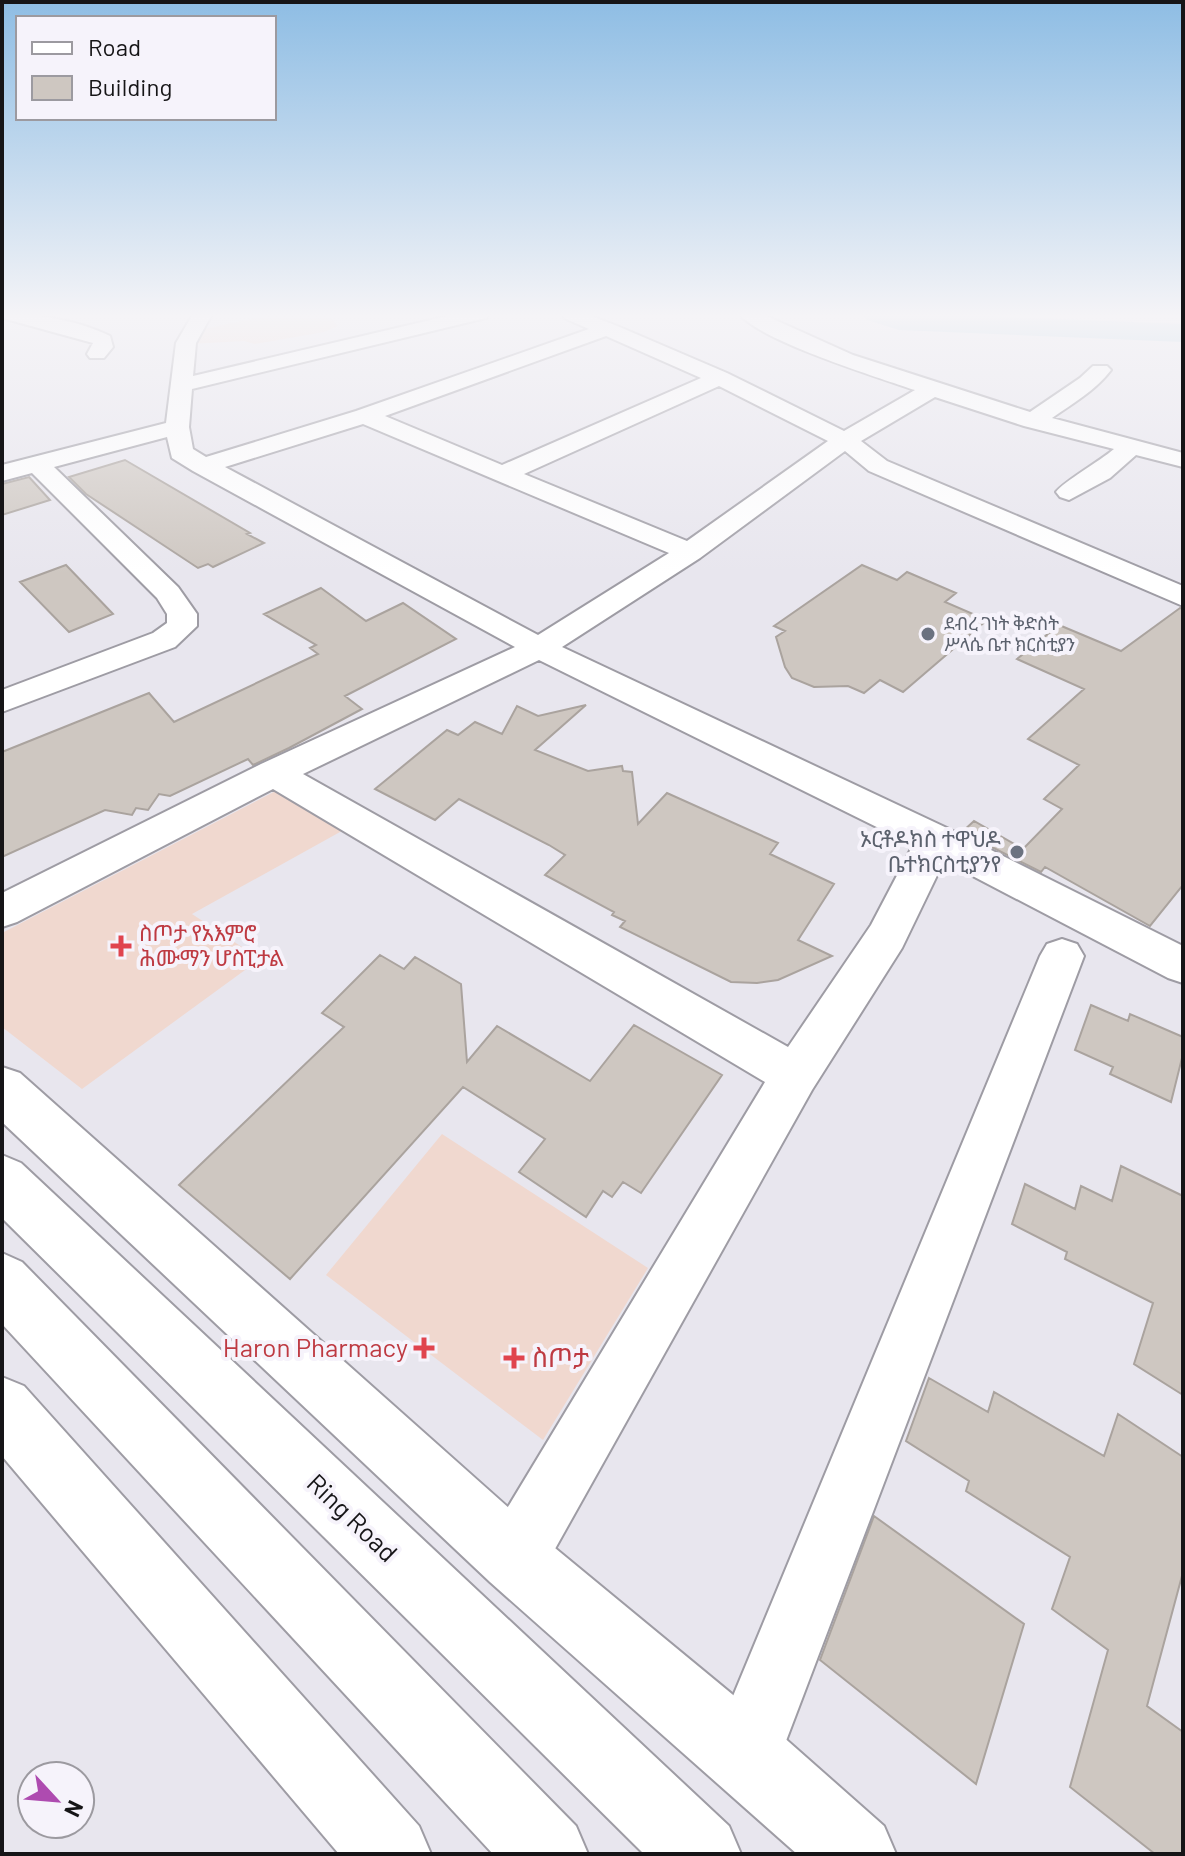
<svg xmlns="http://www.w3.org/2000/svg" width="1185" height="1856" font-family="Barlow,'Noto Sans Ethiopic',sans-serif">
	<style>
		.medical { fill: #f0d8cf }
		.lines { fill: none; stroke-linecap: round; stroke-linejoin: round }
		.river { fill: #a7cbdd; fill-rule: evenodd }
		.building { fill: #cec7c1; stroke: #aaa39e; stroke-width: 2 }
		.minor-casing { stroke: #9e9ca4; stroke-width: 4 }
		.primary-casing { stroke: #9e9ca4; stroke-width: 4 }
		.trunk-casing { stroke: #9e9ca4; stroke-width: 4 }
		.minor { fill: #fff; fill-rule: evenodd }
		.primary { fill: #fff; fill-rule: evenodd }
		.trunk { fill: #fff; fill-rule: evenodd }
		.worship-dot { fill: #6b7280; stroke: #f6f3fb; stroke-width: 3 }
		.health-dot { fill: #e0444e; stroke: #f6f3fb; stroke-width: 3 }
		.labels { text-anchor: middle; stroke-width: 8; stroke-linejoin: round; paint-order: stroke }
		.far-worship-label { font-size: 18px; fill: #5b616d; stroke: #f6f3fb; text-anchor: start }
		.worship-label { font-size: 22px; fill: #5b616d; stroke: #f6f3fb; text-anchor: end }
		.health-label { font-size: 22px; fill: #be3a42; stroke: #f6f3fb; text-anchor: start }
		.near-health-label { font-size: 26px; fill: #be3a42; stroke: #f6f3fb; text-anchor: end }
		.near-street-label { font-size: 26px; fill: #161517; stroke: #f6f3fb }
	</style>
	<rect width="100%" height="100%" fill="#e8e6ee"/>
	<path class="medical" d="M273,314H326L338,326L324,332L255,344L244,341L189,344L195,331Z
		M291,783L358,822L192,914L260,959L82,1089L2,1027V933Z
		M442,1134L648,1268L543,1440L326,1275Z"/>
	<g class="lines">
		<path class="river" d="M862,314H935L1183,324V342L899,330L867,320Z"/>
	</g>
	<path class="building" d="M125,460L250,533L247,534L264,543L213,567L208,564L198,568L86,494L69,477Z
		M29,477L50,500L2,515V484Z
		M66,565L113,614L69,632L20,582Z
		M862,565L897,580L907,572L956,593L945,602L987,620L903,692L880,680L864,693L848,686L814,687L792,678L785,667L776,637L785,631L774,626Z
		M321,588L366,621L403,603L456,639L345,696L362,709L289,748L253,765L248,759L170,796L159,794L148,810L136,808L132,815L105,810L2,857V752L149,693L174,722L318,654L310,648L316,645L264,614Z
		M1180,608L1183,609V885L1150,926L1045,867L1041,872L962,832L974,821L1023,849L1062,809L1044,799L1079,765L1028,739L1084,689L1017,659L1059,625L1121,651Z
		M586,705L535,750L588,771L622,766L623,771L632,772L638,824L667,793L778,843L770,854L834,884L798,940L832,956L778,980L757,983L731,982L620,927L625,921L612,915L614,912L545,875L565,855L549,845L459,799L435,820L375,789L447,730L458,735L475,722L502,734L517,706L538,716Z
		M380,955L404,969L415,957L461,984L467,1062L497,1026L590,1081L634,1025L722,1075L641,1193L623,1182L612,1197L603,1191L586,1217L519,1172L545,1139L463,1087L290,1279L179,1185L344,1027L322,1013Z
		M1091,1005L1128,1021L1130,1014L1183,1037V1054L1171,1102L1110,1074L1113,1067L1075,1050Z
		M1121,1166L1183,1196V1395L1134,1364L1153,1303L1065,1259L1067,1252L1012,1224L1025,1184L1075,1209L1081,1186L1112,1201Z
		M929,1378L988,1412L994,1392L1104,1456L1118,1414L1183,1457V1572L1147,1706L1183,1732V1854H1155L1070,1787L1108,1650L1052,1609L1070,1557L966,1491L969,1481L906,1441Z
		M874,1516L1024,1624L976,1784L820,1660Z"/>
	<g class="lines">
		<g class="minor-casing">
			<path id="minor" d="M2,314C38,314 77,320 110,336L113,347L104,358H90L87,354L93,343L2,318Z
				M193,314H212L196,343L193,376L456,314H489L486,318L192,389L189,427L193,449L206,457L356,411L589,329L564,318L562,314H586L615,325L727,373L844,431L915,390C880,378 758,340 740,314H762L853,355L1030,412L1080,378L1093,366H1107L1111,370C1095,391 1073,403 1052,418L1183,453V467L1136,455L1110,478L1069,500L1060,497L1056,492C1063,482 1100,461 1114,449L1024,426L935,397L861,441L887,461L1183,586V606L869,471L845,451L700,558L562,647L949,829L1183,946V983L1168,978L944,861L902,948L812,1090L537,1581L514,1591L491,1581L481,1558L491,1535L765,1082L273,789L17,922L2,927V893L261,764L515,647L193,471L172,458L167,437L54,467L178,587L197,614V626L175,647L2,712V690L153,633L167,623V614L157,598L32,473L2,481V465L166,423L176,343ZM606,336L701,378L502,465L385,416ZM719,386L828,441L687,541L524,474ZM363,424L669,553L538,635L225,467ZM539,660L913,845L871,925L788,1047L303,774Z
				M1062,939L1077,944L1084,956L781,1754L771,1780L745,1790L719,1780L709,1754L1040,956L1047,944Z"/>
		</g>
		<g class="primary-casing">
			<path id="primary" d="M2,1067L20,1073L538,1534L772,1727L884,1826L896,1854H797L490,1582L2,1122Z
				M2,1377L24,1386L419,1826L431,1854H339L2,1456Z"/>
		</g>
		<g class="trunk-casing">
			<path id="trunk" d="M2,1155L21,1163L729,1826L741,1854H644L2,1218Z
				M2,1253L22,1262L576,1826L588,1854H493L2,1324Z"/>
		</g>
		<use href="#minor" class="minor"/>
		<use href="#primary" class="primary"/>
		<use href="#trunk" class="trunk"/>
	</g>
	<linearGradient id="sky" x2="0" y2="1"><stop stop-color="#8ebde4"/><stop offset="0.55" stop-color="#f5f4f7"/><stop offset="1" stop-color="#f5f4f7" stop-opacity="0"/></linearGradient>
	<rect width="1185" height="574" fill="url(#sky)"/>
	<g class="worship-dot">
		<circle cx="928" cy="634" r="8"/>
		<circle cx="1017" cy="852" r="8"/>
	</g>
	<g class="health-dot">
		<path d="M117 934h8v8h8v8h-8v8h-8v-8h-8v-8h8z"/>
		<path d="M420 1336h8v8h8v8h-8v8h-8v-8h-8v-8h8z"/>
		<path d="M510 1346h8v8h8v8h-8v8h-8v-8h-8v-8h8z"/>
	</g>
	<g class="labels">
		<g class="far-worship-label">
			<text x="944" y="630">ደብረ ገነት ቅድስት<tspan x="944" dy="21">ሥላሴ ቤተ ክርስቲያን</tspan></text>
		</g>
		<g class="worship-label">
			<text x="1001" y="847">ኦርቶዶክስ ተዋህዶ<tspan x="1001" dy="25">ቤተክርስቲያንየ</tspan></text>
		</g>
		<g class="health-label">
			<text x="139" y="941">ስጦታ የአእምሮ<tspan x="139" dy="25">ሕሙማን ሆስፒታል</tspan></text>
		</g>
		<g class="near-health-label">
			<text x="408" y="1357">Haron Pharmacy</text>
			<text x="532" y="1367" text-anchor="start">ስጦታ</text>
		</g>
		<g class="near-street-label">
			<text transform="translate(352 1518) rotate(44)" y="9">Ring Road</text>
		</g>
	</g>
	<rect width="1185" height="1856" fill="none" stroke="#161517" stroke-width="8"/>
	<rect x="16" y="16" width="260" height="104" fill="#f6f3fb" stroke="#9c9aa0" stroke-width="2"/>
	<rect x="32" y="42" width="40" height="12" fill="#ffffff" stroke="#9c9aa0" stroke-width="2"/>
	<text x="88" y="56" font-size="24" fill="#161517">Road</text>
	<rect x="32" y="76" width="40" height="24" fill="#cec7c1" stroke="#9c9aa0" stroke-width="2"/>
	<text x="88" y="96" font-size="24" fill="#161517">Building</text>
	<g transform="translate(56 1800) rotate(116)"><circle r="38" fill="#f6f3fb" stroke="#9c9aa0" stroke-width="2"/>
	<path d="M0-6L14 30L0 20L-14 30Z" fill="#ae4bb0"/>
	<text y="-12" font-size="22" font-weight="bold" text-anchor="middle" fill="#161517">N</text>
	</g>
</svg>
